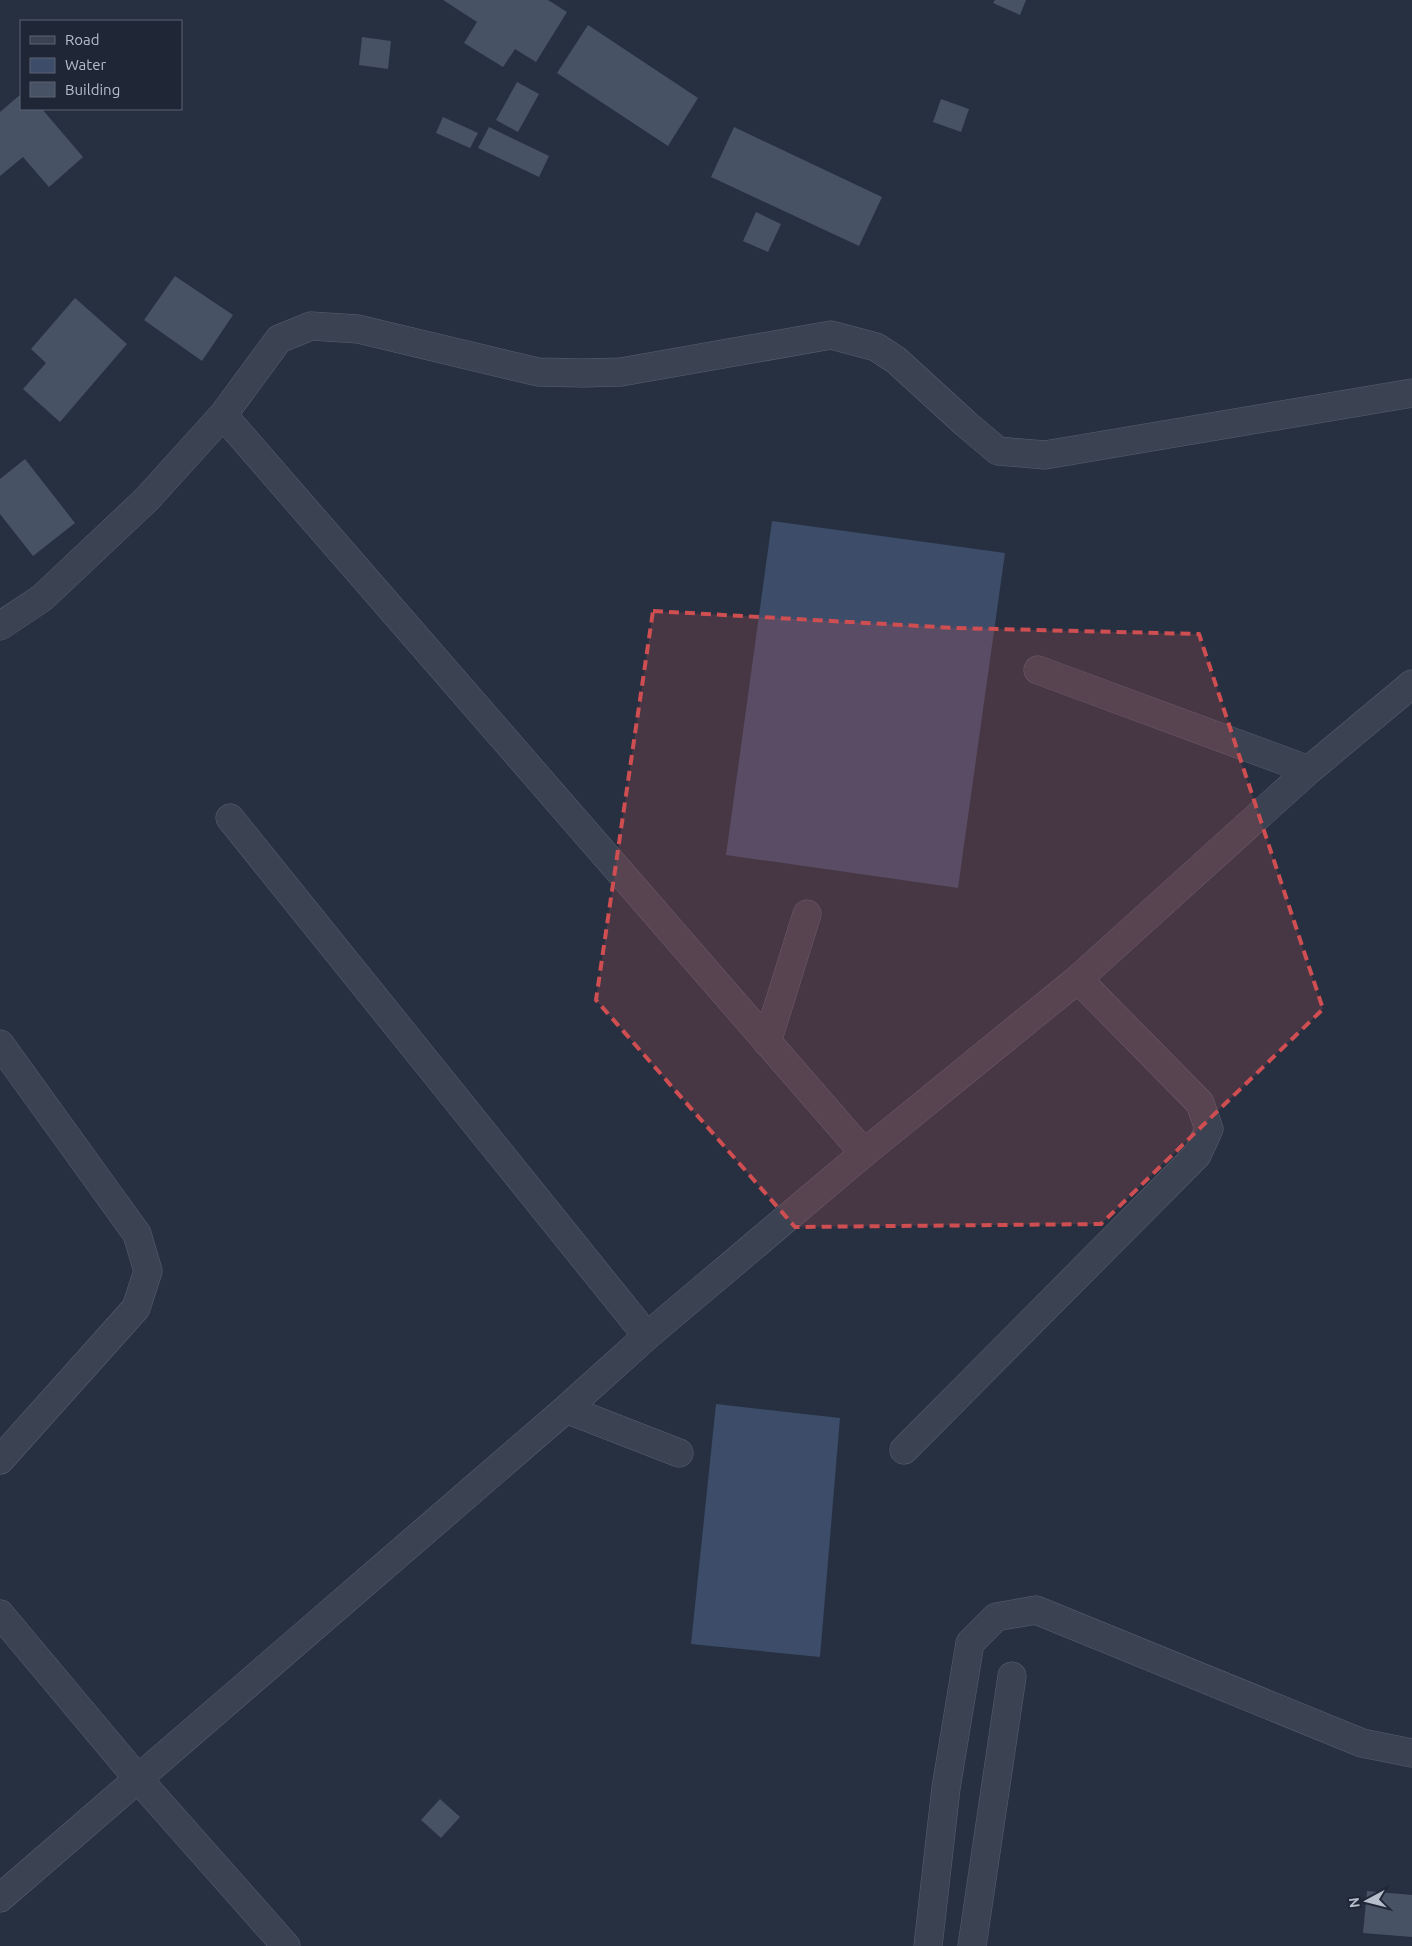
<svg xmlns="http://www.w3.org/2000/svg" width="1412" height="1946" font-family="Ubuntu,sans-serif">
	<style>
		.water { fill: #3c4c69 }
		.building { fill: #475265 }
		.lines { fill: none; stroke-linecap: round; stroke-linejoin: round }
		.minor-casing { stroke: #58606e; stroke-width: 29 }
		.minor { stroke: #3b4251; stroke-width: 28 }
		.marked { fill: #ce4e51; fill-opacity: 0.2; stroke: #ce4e51; stroke-width: 4; stroke-dasharray: 10 6; stroke-linejoin: round }
	</style>
	<rect width="100%" height="100%" fill="#263041"/>
	<path class="water" d="M772,521L1005,553L958,888L726,855Z
		M716,1404L840,1418L820,1657L691,1644Z"/>
	<path class="building" d="M443,0H548L567,12L536,62L515,49L503,67L464,43L477,22Z
		M995,0H1026L1020,15L993,3Z
		M588,25L698,98L668,146L557,73Z
		M362,37L391,41L388,69L359,65Z
		M517,82L539,94L518,132L496,120Z
		M21,94V109H42L83,157L49,187L23,157L0,176V112Z
		M941,99L969,109L961,132L933,122Z
		M443,117L478,133L470,148L436,133Z
		M489,127L549,156L539,177L478,148Z
		M734,127L882,197L859,246L711,177Z
		M756,212L781,224L768,252L743,241Z
		M175,276L233,315L202,361L144,320Z
		M75,298L127,344L60,422L23,389L46,363L31,349Z
		M25,459L75,523L33,556L0,514V479Z
		M440,1799L460,1817L441,1838L421,1820Z
		M1367,1891L1412,1895V1937L1363,1933Z"/>
	<g class="lines">
		<g class="minor-casing">
			<path id="minor" d="M223,415L864,1153
				M0,626L42,598L147,499L223,415L279,339L311,326L358,329L538,372L583,373L621,372L831,335L876,347L896,360L966,424L998,451L1045,455L1412,393
				M1038,670L1309,770
				M230,818L647,1336
				M767,1042L807,914
				M0,1044L137,1234L148,1271L136,1308L0,1460
				M566,1409L679,1453
				M904,1450L1197,1155L1209,1129L1200,1103L1078,979
				M0,1614L139,1780L286,1946
				M0,1898L566,1409L647,1336L864,1153L1078,979L1309,770L1412,684
				M928,1946L946,1788L970,1643L996,1617L1036,1610L1362,1743L1412,1753
				M972,1946L1012,1676"/>
		</g>
		<use href="#minor" class="minor"/>
	</g>
	<path class="marked" d="M653,611L956,628L1199,634L1323,1009L1101,1224L795,1227L596,1000Z"/>
	<rect x="20" y="20" width="162" height="90" fill="#1f2736" stroke="#5c6372"/>
	<rect x="30" y="36" width="25" height="8" fill="#3b4251" stroke="#5c6372"/>
	<text x="65" y="45" font-size="15" fill="#b7becb">Road</text>
	<rect x="30" y="58" width="25" height="15" fill="#3c4c69" stroke="#5c6372"/>
	<text x="65" y="70" font-size="15" fill="#b7becb">Water</text>
	<rect x="30" y="82" width="25" height="15" fill="#475265" stroke="#5c6372"/>
	<text x="65" y="95" font-size="15" fill="#b7becb">Building</text>
	<g transform="translate(1367 1901) rotate(263)" stroke="#1f2736" stroke-width="4" paint-order="stroke">
	<path d="M0-4L9 19L0 12L-9 19Z" fill="#b7becb"/>
	<text y="-8" font-size="14" font-weight="bold" text-anchor="middle" fill="#b7becb">N</text>
	</g>
</svg>
